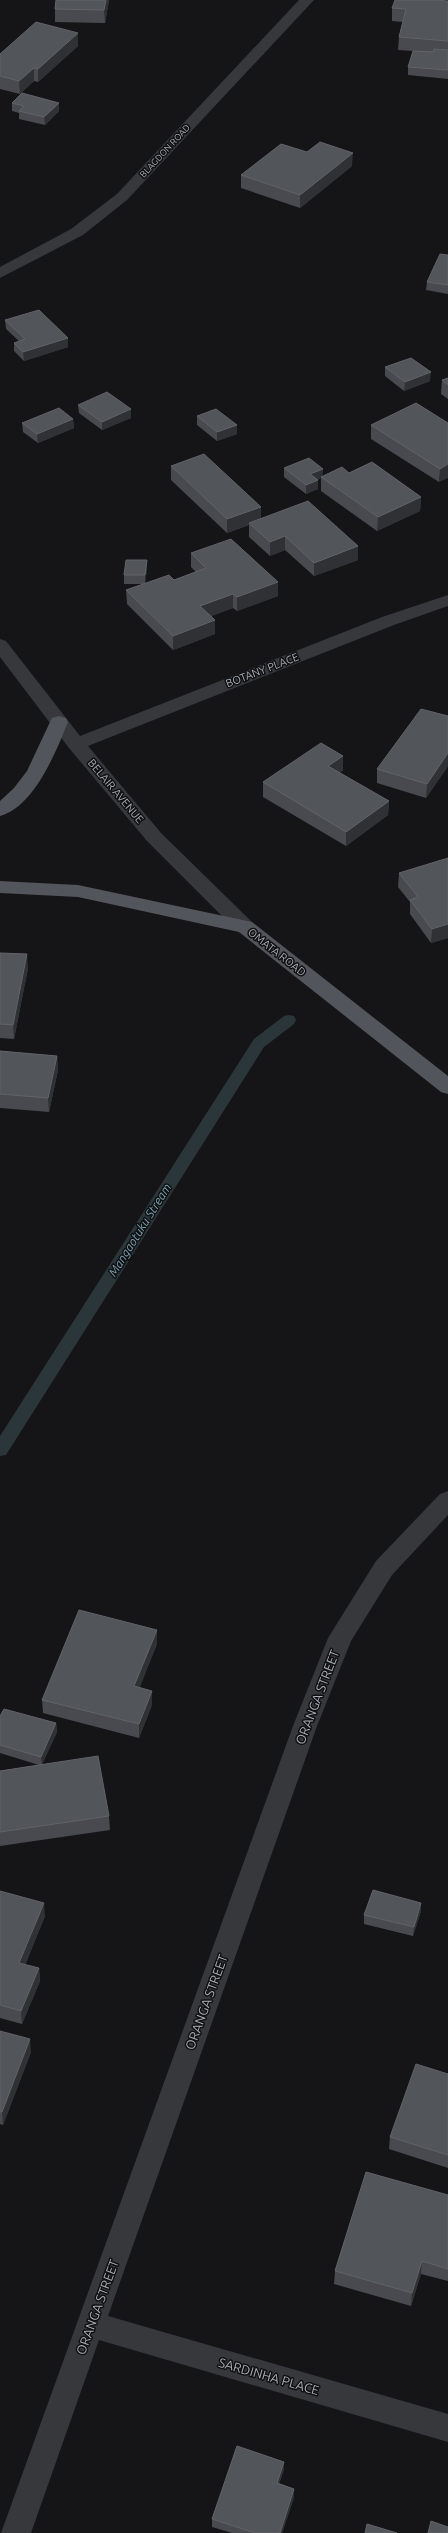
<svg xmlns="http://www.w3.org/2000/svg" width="448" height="2533" font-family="Ubuntu,sans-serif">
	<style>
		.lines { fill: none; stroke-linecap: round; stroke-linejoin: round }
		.stream { fill: #2b363b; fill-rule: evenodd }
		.minor { fill: #36383c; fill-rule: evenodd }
		.major { fill: #52555b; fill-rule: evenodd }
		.wall { fill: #484a4f }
		.shaded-wall { fill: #2f3134 }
		.building { fill: #52555a; stroke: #606369 }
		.labels { text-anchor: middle; stroke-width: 3; stroke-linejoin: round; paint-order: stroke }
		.far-street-label { font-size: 9px; fill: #a7aeb7; stroke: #101012 }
		.street-label { font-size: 11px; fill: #a7aeb7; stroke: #101012 }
		.water-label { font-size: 12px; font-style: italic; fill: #7ea2b2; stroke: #101012 }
		.near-street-label { font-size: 13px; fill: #a7aeb7; stroke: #101012 }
	</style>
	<rect width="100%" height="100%" fill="#151517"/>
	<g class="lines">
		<path class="stream" d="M289,1015L294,1016L296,1020L294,1024L264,1047L6,1455L0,1456V1436L254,1039L284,1016Z"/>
		<path class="minor" d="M299,0H314L127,200L83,235L0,278V267L71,229L117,194Z
			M448,595V606L394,625L88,746L161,833L252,922L255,927L252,932L245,934L238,932L147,841L69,748L0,657V639L6,641L80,736L382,617Z
			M448,1491V1515L392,1575L351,1641L317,1726L108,2316L448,2414V2442L99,2340L31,2533H1L293,1726L328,1638L376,1561L440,1494Z"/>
		<path class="major" d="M59,716L66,718L68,722C56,752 34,807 0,816V801L14,788L27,771L50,722L52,718Z
			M0,881L78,885L252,922L448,1076V1094L441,1092L239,932L78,897L0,893Z"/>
	</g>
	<path class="wall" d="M56,0H109L105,23L55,22V9Z
		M448,1V79L408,75V67L413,51L398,50L399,37L403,22L392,21V8Z
		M78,46L38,82L34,81L20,94L0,89V54Z
		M12,103H59V111L45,125L19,119V113L12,111Z
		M307,152L352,166L300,208L241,188V175Z
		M448,255V294L426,290L427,282Z
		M5,320L68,338V347L24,361L14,351V343L19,341L6,329Z
		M385,367L430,381L404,391L385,376Z
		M448,376V399L441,394L442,380L448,378Z
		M78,405L131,418L102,430L79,413Z
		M197,416L237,425V434L217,441L197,425Z
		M73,419L74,428L38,443L23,432L22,423Z
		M448,423L439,482L371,439V425Z
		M171,466L261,507V518L358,546V560L314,576L285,550L270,556L249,537V525L227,533L171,480Z
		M284,468L323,469L322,476L349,473L421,497L420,511L377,531L321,491V478L317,480L318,489L306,494L284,477Z
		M191,553L278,596L237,611L233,608L211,616L215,620V634L173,650L127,604L126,590L144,584H124V575L147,560V569L145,583L174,580L196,572L191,567Z
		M448,716V766L426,798L377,783V769Z
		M343,756V770L339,773L389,801L388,815L346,846L263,797V782Z
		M448,858V938L431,943L410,914V902L398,887L399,873Z
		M0,953L28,968L14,1039L0,1038Z
		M0,1051L57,1056L58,1070L49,1112L0,1108Z
		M157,1644L139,1688L152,1691V1705L139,1738L43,1713L42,1700Z
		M0,1716L56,1723L57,1732L42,1764L109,1816L110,1830L0,1846V1771L39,1765L0,1753Z
		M0,1891L45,1916L25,1965L39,1968L40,1981L22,2024L0,2018Z
		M421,1911L413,1936L364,1924V1915Z
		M0,2031L31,2052L3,2125L0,2124Z
		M448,2074V2168L389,2149L390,2137Z
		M448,2195V2281L421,2274L411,2306L334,2284L335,2271Z
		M284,2469L279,2484L294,2489V2497L282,2533H232L212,2527V2519Z"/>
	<path class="shaded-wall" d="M106,0H109L105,23L104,10Z
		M78,33V46L38,82V69Z
		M34,68V81L20,94L19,81Z
		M59,103V111L45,125L44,117Z
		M353,153L352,166L300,208V195Z
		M68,338V347L24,361L23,352Z
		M431,372L430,381L404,391L405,382Z
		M131,409V418L102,430V422Z
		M73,419L74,428L38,443L37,434Z
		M237,425V434L217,441V432Z
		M448,464V478L439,482L440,469Z
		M323,469L322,478L321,477V478L310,483V474Z
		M318,480V489L306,494V485Z
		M421,497L420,511L377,531L378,517Z
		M261,507V520L249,523V525L227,533V519Z
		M285,536V550L270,556V542Z
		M358,546V560L314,576V563Z
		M147,560V569L145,584V575Z
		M278,582V596L237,611V597Z
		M233,594V608L201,620L200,606Z
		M215,620V634L173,650V636Z
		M448,753V766L426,798L427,784Z
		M343,756V770L327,780L328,766Z
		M389,801L388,815L346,846V832Z
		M448,924V938L431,943L432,929Z
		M27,954L28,968L14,1039L13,1025Z
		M57,1056L58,1070L49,1112L48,1098Z
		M157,1630V1644L135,1700L134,1686Z
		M152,1691V1705L139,1738V1724Z
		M56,1723L57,1732L42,1765L41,1757Z
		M44,1903L45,1916L20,1976L19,1963Z
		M421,1903V1911L413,1936L414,1927Z
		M39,1968L40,1981L22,2024L21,2011Z
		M30,2039L31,2052L3,2125L2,2112Z
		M422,2261L421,2274L411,2306L412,2293Z
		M284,2462V2469L276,2491L277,2483Z
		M294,2489V2497L282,2533H280Z"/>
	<path class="building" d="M56,0H106L104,10L55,9Z
		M395,0H435L448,1V41L399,37L406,9L392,8Z
		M36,22L78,33L38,69L34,68L19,81L0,76V54Z
		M434,49L448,50V70L408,67L413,51L433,52Z
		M22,93L59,103L44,117L19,111L24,106L12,103Z
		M320,142L353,153L300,195L241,175L281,144L307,152Z
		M440,254L448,255V285L427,282Z
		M39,310L68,338L23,352L14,343L25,339L5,320Z
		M411,358L431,372L405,382L385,367Z
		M448,378V385L442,380Z
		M107,392L131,409L102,422L78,405Z
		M416,403L448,423V464L440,469L371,425Z
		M59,408L73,419L37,434L22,423Z
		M216,409L237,425L217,432L197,416Z
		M204,454L261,507L227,519L171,466Z
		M309,458L323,469L310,474L318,480L306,485L284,468Z
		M372,462L421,497L378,517L321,477L342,467L349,473Z
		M308,501L358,546L314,563L285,536L270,542L249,523Z
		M231,539L278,582L237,597L233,594L200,606L215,620L173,636L126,590L169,575L174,580L206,568L191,553Z
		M126,560H147L145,575H124Z
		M421,709L448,716V753L427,784L377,769Z
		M321,743L343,756L328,766L389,801L346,832L263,782Z
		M448,858V924L432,929L410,900L418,897L399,873Z
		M0,953L27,954L13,1025L0,1024Z
		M0,1051L57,1056L48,1098L0,1094Z
		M79,1610L157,1630L134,1686L152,1691L139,1724L42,1700Z
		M4,1709L56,1723L41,1757L0,1745V1716Z
		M98,1756L109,1816L0,1832V1771Z
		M373,1890L421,1903L414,1927L364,1915Z
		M0,1891L44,1903L19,1963L39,1968L21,2011L0,2005Z
		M0,2031L30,2039L2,2112H0Z
		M416,2064L448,2074V2155L390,2137Z
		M366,2172L448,2195V2269L422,2261L412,2293L335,2271Z
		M237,2446L284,2462L277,2483L294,2489L280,2533H255L212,2519Z
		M431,2521L448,2527V2533H428Z
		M367,2524L397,2533H365Z"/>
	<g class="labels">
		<g class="far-street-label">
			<text transform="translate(165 151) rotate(-47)" y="3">BLAGDON ROAD</text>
		</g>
		<g class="street-label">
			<text transform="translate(262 670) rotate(-21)" y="4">BOTANY PLACE</text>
			<text transform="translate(116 791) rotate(50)" y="4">BELAIR AVENUE</text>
			<text transform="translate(277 952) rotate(38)" y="4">OMATA ROAD</text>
		</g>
		<g class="water-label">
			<text transform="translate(140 1230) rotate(-58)" y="4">Mangaotuku Stream</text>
		</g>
		<g class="near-street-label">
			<text transform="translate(317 1697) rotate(-69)" y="5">ORANGA STREET</text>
			<text transform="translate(206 2002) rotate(-70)" y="5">ORANGA STREET</text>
			<text transform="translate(97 2307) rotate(-70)" y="5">ORANGA STREET</text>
			<text transform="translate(269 2376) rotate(16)" y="5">SARDINHA PLACE</text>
		</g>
	</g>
</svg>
